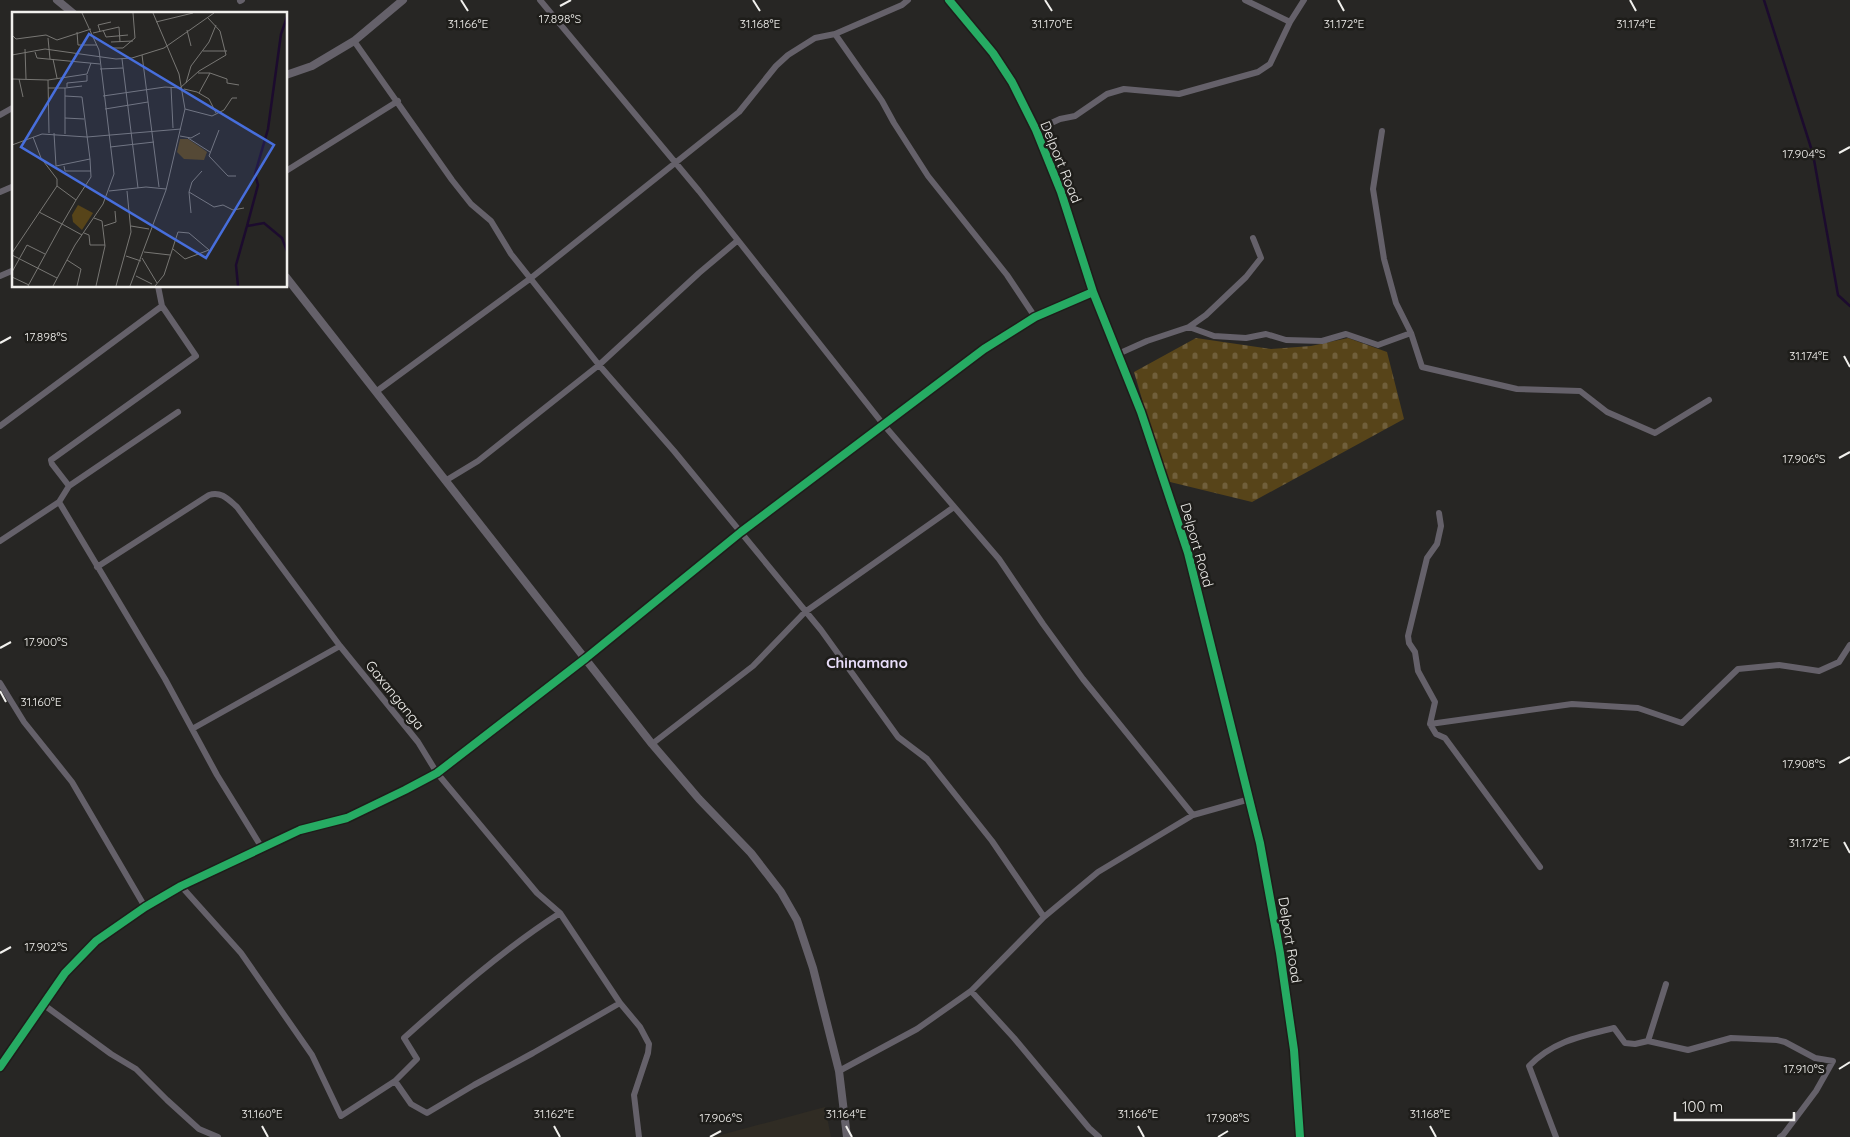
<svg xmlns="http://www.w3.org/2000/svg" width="1850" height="1137" font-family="Quicksand,sans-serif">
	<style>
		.built { fill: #302c24 }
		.cemetery { fill: url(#cemetery-stones) }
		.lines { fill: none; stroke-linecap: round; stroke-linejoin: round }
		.stream { stroke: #1c0b2e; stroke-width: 2.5 }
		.minor { stroke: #65616a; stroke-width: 6 }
		.tertiary { stroke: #65616a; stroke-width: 8 }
		.cycleway-casing { stroke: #1e1d1a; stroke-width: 11 }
		.cycleway { stroke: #26ab63; stroke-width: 8 }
		.ticks { fill: none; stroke: #f1f0ed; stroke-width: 2 }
		.labels { text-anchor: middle; stroke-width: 5; stroke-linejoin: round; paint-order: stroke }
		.street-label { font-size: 14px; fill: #f1f0ed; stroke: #1e1d1a }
		.neighbourhood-label { font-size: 15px; font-weight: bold; fill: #e8ddf9; stroke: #1e1d1a }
		.inset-river { fill: none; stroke: #1c0b2e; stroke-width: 2.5 }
		.inset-road { fill: none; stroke: #787774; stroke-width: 1 }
		.view { fill: #476edc; fill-opacity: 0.15; stroke: #476edc; stroke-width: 2.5 }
		.inset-edge { fill: none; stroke: #f1f0ed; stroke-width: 2.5 }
		.ticks-label { font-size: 12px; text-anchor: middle; fill: #f1f0ed; stroke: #1e1d1a; stroke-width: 5; stroke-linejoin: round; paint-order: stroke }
	</style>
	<defs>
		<pattern id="cemetery-stones" width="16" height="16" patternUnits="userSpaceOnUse" patternTransform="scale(1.25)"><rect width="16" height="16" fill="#574419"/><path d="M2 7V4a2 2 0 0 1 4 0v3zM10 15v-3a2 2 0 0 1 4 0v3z" fill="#705f3b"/></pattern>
	</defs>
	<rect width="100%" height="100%" fill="#272624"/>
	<path class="built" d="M825,1107L831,1137H713Z"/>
	<path class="cemetery" d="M1196,338L1271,349L1311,346L1348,338L1387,352L1404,419L1252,502L1166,481L1134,372Z"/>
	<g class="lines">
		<path class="stream" d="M1764,0L1813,154L1838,295L1850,306"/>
		<path class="minor" d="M540,0L699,191L883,424L999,559L1043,624L1083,679L1193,815
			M1245,0L1290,22
			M240,1L242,0
			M835,34L882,101L894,123L928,176L1007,275L1035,317
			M354,41L452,180L471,204L491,221L511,254L599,365L674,451L821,630L898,737L927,759L992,841L1044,917
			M0,115L14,107
			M1036,130L1060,119L1075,116L1107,94L1124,89L1179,94L1258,72L1270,64L1290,22L1304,0
			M1382,131L1373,189L1384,259L1396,303L1411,333L1422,367L1517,389L1580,391L1607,412L1655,433L1709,400
			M286,171L398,101
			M0,192L14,186
			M0,276L14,270
			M1189,327L1214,336L1246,338L1266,334L1286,340L1322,341L1346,334L1378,345L1411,333
			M1118,354L1147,341L1189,327L1206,315L1246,277L1261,258L1253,238
			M377,391L531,278L739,112L776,66L788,55L815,38L835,34L902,5L908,0
			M178,412L69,486L59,502L165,679L217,775L262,848
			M0,426L162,306L158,286
			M445,481L478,461L599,365L699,273L737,241
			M69,486L52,464L51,460L196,356L162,306
			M1439,513L1441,526L1437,544L1427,558L1408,636L1409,643L1415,652L1418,671L1435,702L1430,724L1436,734L1445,738L1540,867
			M0,541L59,502
			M97,567L209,495C221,491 228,499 237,507L340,646L418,742L437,773L537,893L560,913L620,1003L640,1027L649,1044L648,1053L634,1095L639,1137
			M0,683L24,722L72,782L145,907
			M1430,724L1572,704L1638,708L1682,723L1738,669L1779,665L1819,671L1839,662L1850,645
			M192,729L340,646
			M652,744L753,666L805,612L954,507
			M181,886L241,953L312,1055L341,1116L395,1081L417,1059L404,1038C453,994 504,949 560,913
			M971,991L1014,1038L1089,1128L1099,1137
			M44,1005L111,1054L136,1069L167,1100L199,1129L218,1137
			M1648,1041L1666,984
			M839,1071L917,1029L971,991L1044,917L1098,872L1193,815L1250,799
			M395,1081L411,1104L427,1113L474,1085L533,1053L620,1003
			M1556,1137L1529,1066C1553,1041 1582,1036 1614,1028L1625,1043L1635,1044L1648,1041L1688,1050L1731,1038L1777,1040L1785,1042L1815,1058L1833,1061L1816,1091L1783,1135L1780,1137"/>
		<path class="tertiary" d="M57,0L74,14
			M949,0L993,53L1012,82L1036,130L1061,192L1093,292L1141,412L1188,553L1260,843L1280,953L1294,1050L1300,1137
			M286,75L312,66L354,41L403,0
			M286,277L652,744L699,799L751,853L781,892L797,920L813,968L839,1071L847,1137
			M0,1067L65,973L96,941L145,907L181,886L300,830L347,818L405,790L437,773L586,658L741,532L984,349L1035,317L1093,292"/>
		<g class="cycleway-casing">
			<path id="cycleway" d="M949,0L993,53L1012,82L1036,130L1061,192L1093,292L1141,412L1188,553L1260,843L1280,953L1294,1050L1300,1137
				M0,1067L65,973L96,941L145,907L181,886L300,830L347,818L405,790L437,773L586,658L741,532L984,349L1035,317L1093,292"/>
		</g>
		<use href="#cycleway" class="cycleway"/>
	</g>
	<path class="ticks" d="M461,0L468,11M753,0L760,11M1045,0L1052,11M1338,0L1344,11M1630,0L1636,11M560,6L571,0M1839,153L1850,147M0,343L11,337M1844,356L1850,367M1839,458L1850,452M0,648L11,642M0,691L6,702M1839,763L1850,757M1844,842L1850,853M0,953L11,947M1839,1069L1850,1062M262,1126L268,1137M554,1126L560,1137M846,1126L852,1137M1138,1126L1144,1137M1430,1126L1436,1137M710,1137L721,1131M1218,1137L1228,1131"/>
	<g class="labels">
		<g class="street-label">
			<text transform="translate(1061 162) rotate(68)" y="5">Delport Road</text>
			<text transform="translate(1197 545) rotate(74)" y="5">Delport Road</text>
			<text transform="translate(395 695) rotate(51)" y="5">Gaxanganga</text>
			<text transform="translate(1290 940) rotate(81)" y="5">Delport Road</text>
		</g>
		<g class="neighbourhood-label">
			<text x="867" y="668">Chinamano</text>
		</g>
	</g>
	<g transform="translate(12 12)">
		<rect width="275" height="275" fill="#272624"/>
		<path d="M168,127H176L191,137L195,140L192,148L172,147L165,140Z" fill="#574419"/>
		<path d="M66,193L81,201L70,218L61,210L60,203Z" fill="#574419"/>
		<path class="inset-river" d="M235,214L246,173L243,162L256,117L269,22L275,5M226,274L224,253L235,214L252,211L270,226L275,239"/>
		<path class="inset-road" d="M144,10L181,1M91,18L94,25L116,23M175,18L179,34M88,19L86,13L99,10M65,20L66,33H85M81,21L107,15L108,30M0,23L4,27L34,23L45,28L79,17M36,26L38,47M99,30L121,29M101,36H111L123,26L121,1M13,37L14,67M191,39H215M23,40L25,46L88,52M0,43L33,37L104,47L120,46L152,36L202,1M130,43L147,175M41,47L45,66M110,47L126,176M88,57L111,56M186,61H198L215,67V71L227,73M0,67L36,68L37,121M7,67L11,85M36,68L75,62L79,51M174,71L179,54L197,30L204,13M55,75V71L75,69V63M159,75L161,116M36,76H53M172,77L185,80L197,87L204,101M187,81L198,61M53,84L70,85L78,147L79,165L64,188M91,84L153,75L168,76L187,59L214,43L208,19L196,6M93,97L136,90M173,97L200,104L212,98L220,86H225M53,106L72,107M207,118L197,144L216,164H224M42,121L44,154L78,147M53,122V76L70,74M168,124L179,126L188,121M176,126L198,140M0,133L30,122L75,125L169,117M98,135L142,130M52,154L53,159H79M45,174L64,188L50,212L70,223M97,179L134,175L154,177M177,180L202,195L211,193L221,198L232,196M179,201L177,180L180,170L190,159M82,206L90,209L93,234L84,274M92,214L104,210L103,199M119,214L137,217M72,221L77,223L78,233H93M132,240L158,243M0,241L45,174V167L29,146L21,125M0,243L45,266M114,244L129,249M130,246L145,271M55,248L69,257L65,274M0,260L15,233L33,242M124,264L140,272M0,265L17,273M16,274L50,212L27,200M41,274L63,233L91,192L102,162L87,38L70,1M104,274L119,220L115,179M118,274L154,178L173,97L167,62L141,1M143,274L152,263L166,220L177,221L197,238L173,247L161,237"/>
		<path class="view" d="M77,22L262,133L194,246L9,135Z"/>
		<rect width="275" height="275" class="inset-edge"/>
	</g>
	<g class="ticks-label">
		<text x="560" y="23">17.898°S</text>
		<text x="468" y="28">31.166°E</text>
		<text x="760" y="28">31.168°E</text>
		<text x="1052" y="28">31.170°E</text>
		<text x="1344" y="28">31.172°E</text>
		<text x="1636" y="28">31.174°E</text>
		<text x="1804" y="158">17.904°S</text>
		<text x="46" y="341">17.898°S</text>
		<text x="1809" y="360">31.174°E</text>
		<text x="1804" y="463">17.906°S</text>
		<text x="46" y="646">17.900°S</text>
		<text x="41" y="706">31.160°E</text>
		<text x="1804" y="768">17.908°S</text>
		<text x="1809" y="847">31.172°E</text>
		<text x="46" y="951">17.902°S</text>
		<text x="1804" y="1073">17.910°S</text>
		<text x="262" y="1118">31.160°E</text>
		<text x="554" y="1118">31.162°E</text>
		<text x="846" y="1118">31.164°E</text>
		<text x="1138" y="1118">31.166°E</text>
		<text x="1430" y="1118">31.168°E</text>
		<text x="721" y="1122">17.906°S</text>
		<text x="1228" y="1122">17.908°S</text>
	</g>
	<path d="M1675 1112v8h119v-8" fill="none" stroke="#f1f0ed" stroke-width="2.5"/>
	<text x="1682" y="1112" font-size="15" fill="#f1f0ed" stroke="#1e1d1a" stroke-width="4" paint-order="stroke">100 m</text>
</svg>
